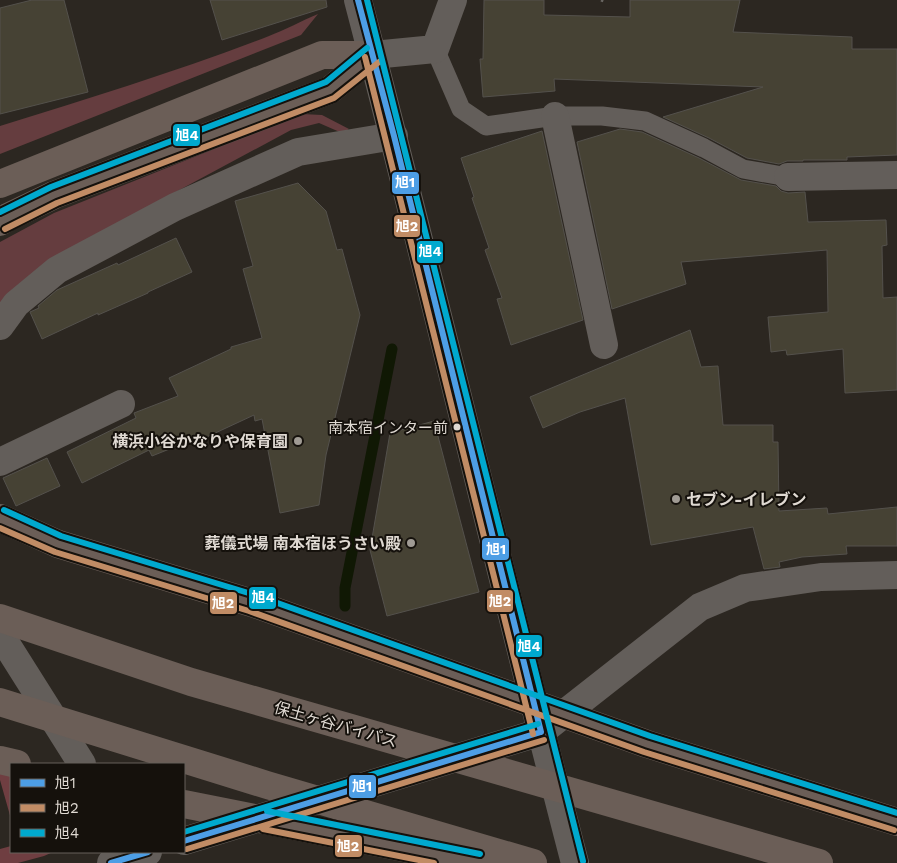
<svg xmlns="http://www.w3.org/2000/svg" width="897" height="863" font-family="'Work Sans','Noto Sans JP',sans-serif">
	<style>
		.green { fill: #653d3f }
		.forest { fill: #6f3e41 }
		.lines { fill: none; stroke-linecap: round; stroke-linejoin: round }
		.stream { stroke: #101804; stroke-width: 11 }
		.building { fill: #464234; stroke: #54514c }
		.path { stroke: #696662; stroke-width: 3; stroke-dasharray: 2.5 2.5; stroke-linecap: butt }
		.service { stroke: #635e5a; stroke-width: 19 }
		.minor { stroke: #635e5a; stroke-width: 28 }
		.tertiary { stroke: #635e5a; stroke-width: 28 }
		.motorway { stroke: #6b5e57; stroke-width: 28 }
		.bus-1-casing { stroke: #15110c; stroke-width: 10 }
		.bus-2-casing { stroke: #15110c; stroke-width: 10 }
		.bus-3-casing { stroke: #15110c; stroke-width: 10 }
		.bus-1 { stroke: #4d9ee5; stroke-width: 6 }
		.bus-2 { stroke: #c18c65; stroke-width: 6 }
		.bus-3 { stroke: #00a9ce; stroke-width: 6 }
		.bus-dot { fill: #dfd9d2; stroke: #15110c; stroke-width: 2 }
		.poi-dot { fill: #a09b94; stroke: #15110c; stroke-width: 2 }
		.labels { text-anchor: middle; stroke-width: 4; stroke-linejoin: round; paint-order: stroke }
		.bus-label { font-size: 15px; fill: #dfd9d2; stroke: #15110c; text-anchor: end }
		.poi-label { font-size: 16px; font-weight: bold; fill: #dfd9d2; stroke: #15110c; text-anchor: end }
		.street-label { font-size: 16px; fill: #dfd9d2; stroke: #15110c }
		.line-badge { stroke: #15110c; stroke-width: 2 }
		.badge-label { font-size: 14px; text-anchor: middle; font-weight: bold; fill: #fff }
	</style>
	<rect width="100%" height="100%" fill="#2c2721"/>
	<path class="green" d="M318,14L301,35L0,154V126C90,98 181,70 269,36C285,30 301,21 318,14Z
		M302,114L322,115L349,129L342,133L319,123L291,130L53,258L0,308V242L54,213Z"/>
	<path class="forest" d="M0,766L11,768V819L0,780Z
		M11,846V852H53L44,856L18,863H0V849Z"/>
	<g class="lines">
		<path class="stream" d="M345,606V588L392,349"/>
	</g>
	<path class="building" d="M32,0H64L88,92L0,114V8Z
		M210,0H326L327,7L222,40Z
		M484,0H544V15L630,17V0H740L733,32L852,37V49H897V155L847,157V160H803V161H787L779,164L747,158L709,138L663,117L763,87L554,79L555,91L483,97L480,59H483Z
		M620,129L642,132L699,158L741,180L776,186L781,191L788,193L805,192L808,222L886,220L887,245L882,246L883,298L897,297V390L845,393L843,349L787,355L786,350L771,352L768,317L828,312L827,250L681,262L686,284L612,309L577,142Z
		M542,131L583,320L511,345L497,299L502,298L485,250L489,248L472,198L474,197L461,158Z
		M298,183L326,211L337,250L342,249L360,315L326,455L319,505L280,513L262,419L255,421L254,415L198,441L197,438L152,456L149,450L82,483L67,452L136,418L134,413L178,396L169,378L231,349V347L262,338L243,269L253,266L235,201Z
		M176,238L192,272L148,292V293L98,315V313L42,339L30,312L39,308L38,306L57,290L117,263L118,265Z
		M690,330L701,367L718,366L723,425H773V442H778L779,511L827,508L828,514L897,507V546H846L847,554L802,557L779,562L780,567L764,569L753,527L651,545L625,398L580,412L543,428L530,397Z
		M434,421L479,592L387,616L370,550L390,433Z
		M47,458L60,486L16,506L3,478Z"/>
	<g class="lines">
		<path class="path" d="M601,0L604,1"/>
		<path class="service" d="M435,49L461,109L486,126L555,116H602L645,121L704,148L743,169L788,177"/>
		<path class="minor" d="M373,55L435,49L453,0
			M555,116L604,345
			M788,177L897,175
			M0,326L16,304L57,270L175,207L298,152L394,136
			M0,462L121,404
			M0,634L82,764
			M546,728L700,607L745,588L821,577L897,575"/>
		<path class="tertiary" d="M358,0C433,287 500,576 575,863
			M184,841L541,732
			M111,863L148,852"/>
		<path class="motorway" d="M0,184L322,55H373
			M0,222L8,217L54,195L330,90L373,55
			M0,518L58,544L252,603L647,744L897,822
			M0,618L191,682L819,863
			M0,702L267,785L533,863
			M0,760L17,764
			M184,804L469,861"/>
		<g class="bus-1-casing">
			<path id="bus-1" d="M358,0L394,136L541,732
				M184,841L541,732
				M111,863L148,852"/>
		</g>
		<g class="bus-2-casing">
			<path id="bus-2" d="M365,57L533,734
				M5,229L57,203L334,98L379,62
				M0,528L55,552L249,611L644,752L894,830
				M263,829L434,863
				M187,849L544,740"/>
		</g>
		<g class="bus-3-casing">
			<path id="bus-3" d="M367,0L583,861
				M0,212L51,187L326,82L367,48
				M4,510L61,536L255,595L650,736L897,813
				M267,811L480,854
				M184,832L538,724"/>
		</g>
		<use href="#bus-1" class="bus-1"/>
		<use href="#bus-2" class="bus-2"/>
		<use href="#bus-3" class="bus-3"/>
	</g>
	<circle class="bus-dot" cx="457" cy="427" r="4.5"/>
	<g class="poi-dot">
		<circle cx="298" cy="441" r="5"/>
		<circle cx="676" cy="499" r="5"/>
		<circle cx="411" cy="543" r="5"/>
	</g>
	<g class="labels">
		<g class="bus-label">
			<text x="448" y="433">南本宿インター前</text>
		</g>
		<g class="poi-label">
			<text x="288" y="447">横浜小谷かなりや保育園</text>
			<text x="686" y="505" text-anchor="start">セブン-イレブン</text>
			<text x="401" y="549">葬儀式場 南本宿ほうさい殿</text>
		</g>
		<g class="street-label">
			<text transform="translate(336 724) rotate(16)" y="6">保土ヶ谷バイパス</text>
		</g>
	</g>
	<g class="line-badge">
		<rect x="172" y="123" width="29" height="24" rx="5" fill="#00a9ce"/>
		<rect x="391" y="171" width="29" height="24" rx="5" fill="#4d9ee5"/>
		<rect x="393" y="214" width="28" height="24" rx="5" fill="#c18c65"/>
		<rect x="416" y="240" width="28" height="24" rx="5" fill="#00a9ce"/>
		<rect x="481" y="537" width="29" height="24" rx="5" fill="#4d9ee5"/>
		<rect x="248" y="586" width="29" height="24" rx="5" fill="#00a9ce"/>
		<rect x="486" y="589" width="28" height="24" rx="5" fill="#c18c65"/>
		<rect x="209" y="591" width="29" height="24" rx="5" fill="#c18c65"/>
		<rect x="515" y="634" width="28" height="24" rx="5" fill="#00a9ce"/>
		<rect x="348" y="774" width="29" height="25" rx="5" fill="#4d9ee5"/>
		<rect x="334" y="834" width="29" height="24" rx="5" fill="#c18c65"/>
	</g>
	<g class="badge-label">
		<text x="187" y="140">旭4</text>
		<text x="405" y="187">旭1</text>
		<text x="407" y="231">旭2</text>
		<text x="430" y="256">旭4</text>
		<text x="496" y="554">旭1</text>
		<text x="263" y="602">旭4</text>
		<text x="500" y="606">旭2</text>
		<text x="223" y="608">旭2</text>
		<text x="529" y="651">旭4</text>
		<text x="362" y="791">旭1</text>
		<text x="348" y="851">旭2</text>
	</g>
	<rect x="10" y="763" width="175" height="90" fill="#15110c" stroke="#66615b"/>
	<rect x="20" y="779" width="25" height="8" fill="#4d9ee5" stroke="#66615b"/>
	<text x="55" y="788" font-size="15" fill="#dfd9d2">旭1</text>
	<rect x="20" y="804" width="25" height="8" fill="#c18c65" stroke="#66615b"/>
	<text x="55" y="813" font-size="15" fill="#dfd9d2">旭2</text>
	<rect x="20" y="829" width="25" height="8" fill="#00a9ce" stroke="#66615b"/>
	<text x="55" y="838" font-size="15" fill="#dfd9d2">旭4</text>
</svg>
